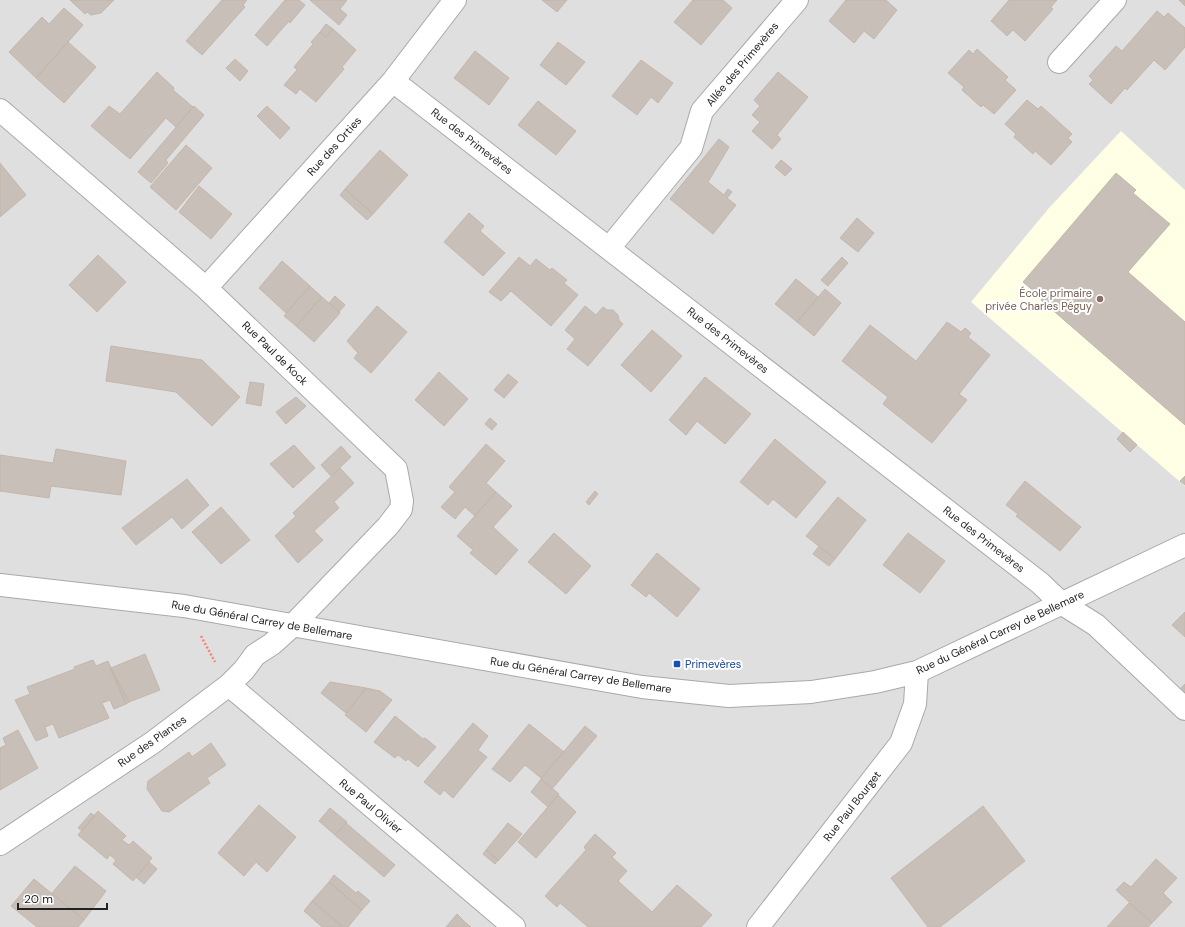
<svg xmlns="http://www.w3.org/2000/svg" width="1185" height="927" font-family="'DM Sans',sans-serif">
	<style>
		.residential { fill: #e0dfdf }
		.education { fill: #ffffe5 }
		.building { fill: #c7bfb8; stroke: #c4b6ab }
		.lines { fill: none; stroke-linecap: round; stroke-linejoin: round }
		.minor-casing { stroke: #a9a9a9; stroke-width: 24 }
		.path { stroke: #fa8072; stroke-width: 2.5; stroke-dasharray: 2 2; stroke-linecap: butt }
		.minor { stroke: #fff; stroke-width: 22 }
		.education-dot { fill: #8d6e63; stroke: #fff; stroke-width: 1.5 }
		.transit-dot { fill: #1a4fb4; stroke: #fff; stroke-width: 1.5 }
		.labels { text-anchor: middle; stroke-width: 4; stroke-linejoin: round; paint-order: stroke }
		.street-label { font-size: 11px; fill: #222; stroke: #fff }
		.education-label { font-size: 11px; fill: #785e54; stroke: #fff; text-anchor: end }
		.transit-label { font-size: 11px; fill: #164399; stroke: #fff; text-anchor: start }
	</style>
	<rect width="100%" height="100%" fill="#f2efe9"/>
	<path class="residential" d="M0,0H1185V927H0Z"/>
	<path class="education" d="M1121,131L1185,190V486L971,302L1049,208Z"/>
	<path class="building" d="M70,0H114L101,13L91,15L87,12L85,14Z
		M222,0H247L243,5L245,7L202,55L186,41Z
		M285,0H299L305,5L290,23L289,21L267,46L255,35Z
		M310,0H347L340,9L347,15L339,25Z
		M542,0H567L557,12Z
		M693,0H723L732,8L701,45L674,22Z
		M846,0H886L897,10L874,39L864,31L854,43L829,21Z
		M1009,0H1057L1051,7L1053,9L1025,41L1013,30L1007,36L991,21Z
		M1179,0H1185V6Z
		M64,8L83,25L36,78L9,52L42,17L49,24Z
		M1157,11L1164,17L1168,13L1185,28V47L1165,70L1154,60L1127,90L1125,88L1111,104L1089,84L1093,80L1089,76L1116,46L1122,51Z
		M326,24L333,29L326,37L320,32Z
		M333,29L356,50L342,67L344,69L316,102L300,89L296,94L284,85L297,70L294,67L313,44L311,42L320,32L326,37Z
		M68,42L96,67L64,103L36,78Z
		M558,42L585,62L566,85L540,65Z
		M977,49L1008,77L1005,80L1016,90L994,114L983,105L981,107L962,90L964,87L948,73L969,50L973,54Z
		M475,51L509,78L489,105L454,78Z
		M235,59L248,71L240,81L226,68Z
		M641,60L673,83L658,103L651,97L637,115L612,96Z
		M157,72L174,88L173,90L193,107L176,127L166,118L130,159L91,126L109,106L120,114Z
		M778,72L808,97L777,135L781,139L772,149L752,131L760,122L752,115L760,106L754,100Z
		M1027,100L1038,109L1041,106L1072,134L1068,138L1072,142L1051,165L1035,151L1033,154L1014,137L1016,134L1005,124Z
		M538,101L576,131L556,155L518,125Z
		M194,106L204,115L166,160L168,163L151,183L138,172Z
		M267,106L290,128L280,139L257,116Z
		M719,139L729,147L708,182L724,195L728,189L732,192L727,198L736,205L713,234L670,199Z
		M186,145L212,168L176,210L150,187Z
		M380,150L408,175L373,214L345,189Z
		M781,160L792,169L785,176L775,167Z
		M0,163L26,195L0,217Z
		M1116,173L1136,190L1133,193L1170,224L1128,272L1185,322V425L1041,300L1042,298L1023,282Z
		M199,186L232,214L211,239L179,212Z
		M345,189L373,214L367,220L340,195Z
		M469,213L484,226L480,231L505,253L483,276L444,242Z
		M857,218L874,233L858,252L840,238Z
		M98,255L126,282L97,312L69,285Z
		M519,257L530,266L536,259L550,270L552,268L567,280L564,283L578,295L551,326L511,291L501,301L489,292Z
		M842,257L848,263L828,286L821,280Z
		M282,261L310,286L286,313L259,288Z
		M796,279L818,297L797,322L775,304Z
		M310,286L322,297L296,326L284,316Z
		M825,289L841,303L814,336L797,322Z
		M335,296L345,305L339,312L329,303Z
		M322,297L340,313L314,342L296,326Z
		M377,306L407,332L371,373L354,358L358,353L347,341Z
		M585,306L596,315L603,307L607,310H613L618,315L619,320L623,324L588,366L567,349L575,339L565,330Z
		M947,322L961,332L965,328L971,333L968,337L990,355L959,394L967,400L932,443L883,404L888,397L842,361L870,325L916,361Z
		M652,330L682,356L651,392L621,365Z
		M111,346L202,360L240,397L212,426L176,392L106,381Z
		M439,372L468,399L444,426L415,400Z
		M508,374L518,382L504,398L494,390Z
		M705,377L751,414L725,444L697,421L686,435L669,420Z
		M250,382L264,384L261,406L246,403Z
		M296,397L306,406L286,424L276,412Z
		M490,418L497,424L492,430L485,424Z
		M1123,432L1137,445L1130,452L1117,439Z
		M775,439L826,482L796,518L773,499L768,505L740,482Z
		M486,444L505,461L486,483L496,492L475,516L465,507L455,519L441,507L455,492L449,487Z
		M294,445L315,468L293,488L270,464Z
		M341,446L351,457L331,476L321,465Z
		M56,449L126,461L121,495L51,486L49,498L0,491V455L53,463Z
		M340,468L354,483L334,502L339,508L314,531L323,540L298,563L275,536L296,516L293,513Z
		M1185,476V485L1180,481Z
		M187,479L209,505L182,529L172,517L136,545L122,528Z
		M1025,481L1081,527L1060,551L1016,516L1018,514L1006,505Z
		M595,491L598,494L589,505L586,502Z
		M496,492L512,506L493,527L518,550L496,575L470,553L473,550L457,536Z
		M838,497L866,520L835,559L806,536Z
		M221,507L250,540L221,564L192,532Z
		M554,533L591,566L566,594L528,562Z
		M908,533L945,561L920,593L883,565Z
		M819,546L835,559L829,566L813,554Z
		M657,553L700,589L677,617L649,593L646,597L631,585Z
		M1185,612V637L1172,625Z
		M145,654L160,690L129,702L111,668Z
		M93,660L96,666L108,661L126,704L114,709L110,700L102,703L109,718L59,738L53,724L45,727L48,736L36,741L15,700L30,694L27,687L75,669L74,667Z
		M110,668L129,702L126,704Z
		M330,682L366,688L346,713L321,693Z
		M1185,684V694L1180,689Z
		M366,688L380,691L392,700L366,732L345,715Z
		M395,716L423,739L425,738L436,747L418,767L408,759L406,761L398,755L395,758L374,742Z
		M473,723L488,736L478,750L487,757L453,798L444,790L440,795L424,782Z
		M529,724L564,752L541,778L525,765L510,782L492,769Z
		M585,726L597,736L552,789L541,779Z
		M18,730L38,768L0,790V748L6,745L3,738Z
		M211,743L226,765L207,778L210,783L169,812L162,811L147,789L148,781L189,752L192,757Z
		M541,779L559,794L548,807L531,792Z
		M558,795L576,812L536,858L518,842Z
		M259,805L296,837L267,872L256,862L244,876L218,853Z
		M983,806L1025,861L940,927H928L891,878Z
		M330,808L347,822L335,835L319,821Z
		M98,811L126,836L122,840L129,845L133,841L152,858L133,881L113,864L116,860L110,855L107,859L78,835Z
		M91,813L95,816L82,831L78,828Z
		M346,823L395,865L384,877L335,835Z
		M508,823L522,834L498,861L486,850Z
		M595,834L616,853L612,857L627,871L618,881L652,912L677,885L712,915L701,927H588L560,903L557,907L545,896L586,850L584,847Z
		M486,850L498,860L495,864L483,854Z
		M1156,859L1177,878L1163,893L1172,902L1152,923L1116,890L1124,882L1131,887Z
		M149,862L157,869L144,884L136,877Z
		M75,866L106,891L84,920L52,893Z
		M334,875L356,893L358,891L370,901L362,910L329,882Z
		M34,879L84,920L78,927H37L11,906Z
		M329,882L362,910L348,927H343L312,901Z
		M312,901L343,927H322L304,911Z
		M1129,903L1152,923L1148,927H1107Z
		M457,914L466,923L462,927H446Z
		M466,923L471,927H462Z"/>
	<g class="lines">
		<g class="minor-casing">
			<path id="minor" d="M1059,62L1115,0
				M393,81L1040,583L1061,603L1096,625L1185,709
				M0,110L206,288L396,469L402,501L401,509L388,526L293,625L272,644L255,655L244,670L229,685L152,743L0,844
				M610,247L691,148L702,111L797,0
				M206,288L393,81L455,0
				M0,585L184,606L642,687L729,696L811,692L875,682L917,672L1185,545
				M229,685L514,927
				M758,927L901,743L915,704L917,672"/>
		</g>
		<path class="path" d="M201,636L215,662"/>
		<use href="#minor" class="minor"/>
	</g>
	<circle class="education-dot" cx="1100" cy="299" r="4"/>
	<rect class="transit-dot" x="673" y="660" width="8" height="8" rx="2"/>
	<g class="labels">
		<g class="street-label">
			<text transform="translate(742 64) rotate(-50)" y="4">Allée des Primevères</text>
			<text transform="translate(472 141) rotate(38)" y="4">Rue des Primevères</text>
			<text transform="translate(334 146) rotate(-48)" y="4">Rue des Orties</text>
			<text transform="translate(728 340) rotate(38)" y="4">Rue des Primevères</text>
			<text transform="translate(275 353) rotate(44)" y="4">Rue Paul de Kock</text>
			<text transform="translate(984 539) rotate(38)" y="4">Rue des Primevères</text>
			<text transform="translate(262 620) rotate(10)" y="4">Rue du Général Carrey de Bellemare</text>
			<text transform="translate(1000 632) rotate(-25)" y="4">Rue du Général Carrey de Bellemare</text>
			<text transform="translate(581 675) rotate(9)" y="4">Rue du Général Carrey de Bellemare</text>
			<text transform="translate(152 741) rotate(-35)" y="4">Rue des Plantes</text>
			<text transform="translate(371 806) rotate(40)" y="4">Rue Paul Olivier</text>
			<text transform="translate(852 806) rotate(-52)" y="4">Rue Paul Bourget</text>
		</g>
		<g class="education-label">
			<text x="1092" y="297">École primaire<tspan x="1092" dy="13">privée Charles Péguy</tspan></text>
		</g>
		<g class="transit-label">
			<text x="685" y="668">Primevères</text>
		</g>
	</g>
	<path d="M18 903v6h89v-6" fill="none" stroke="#222222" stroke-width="2"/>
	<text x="24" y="903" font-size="12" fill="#222222" stroke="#ffffff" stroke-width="3" paint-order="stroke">20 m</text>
</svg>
